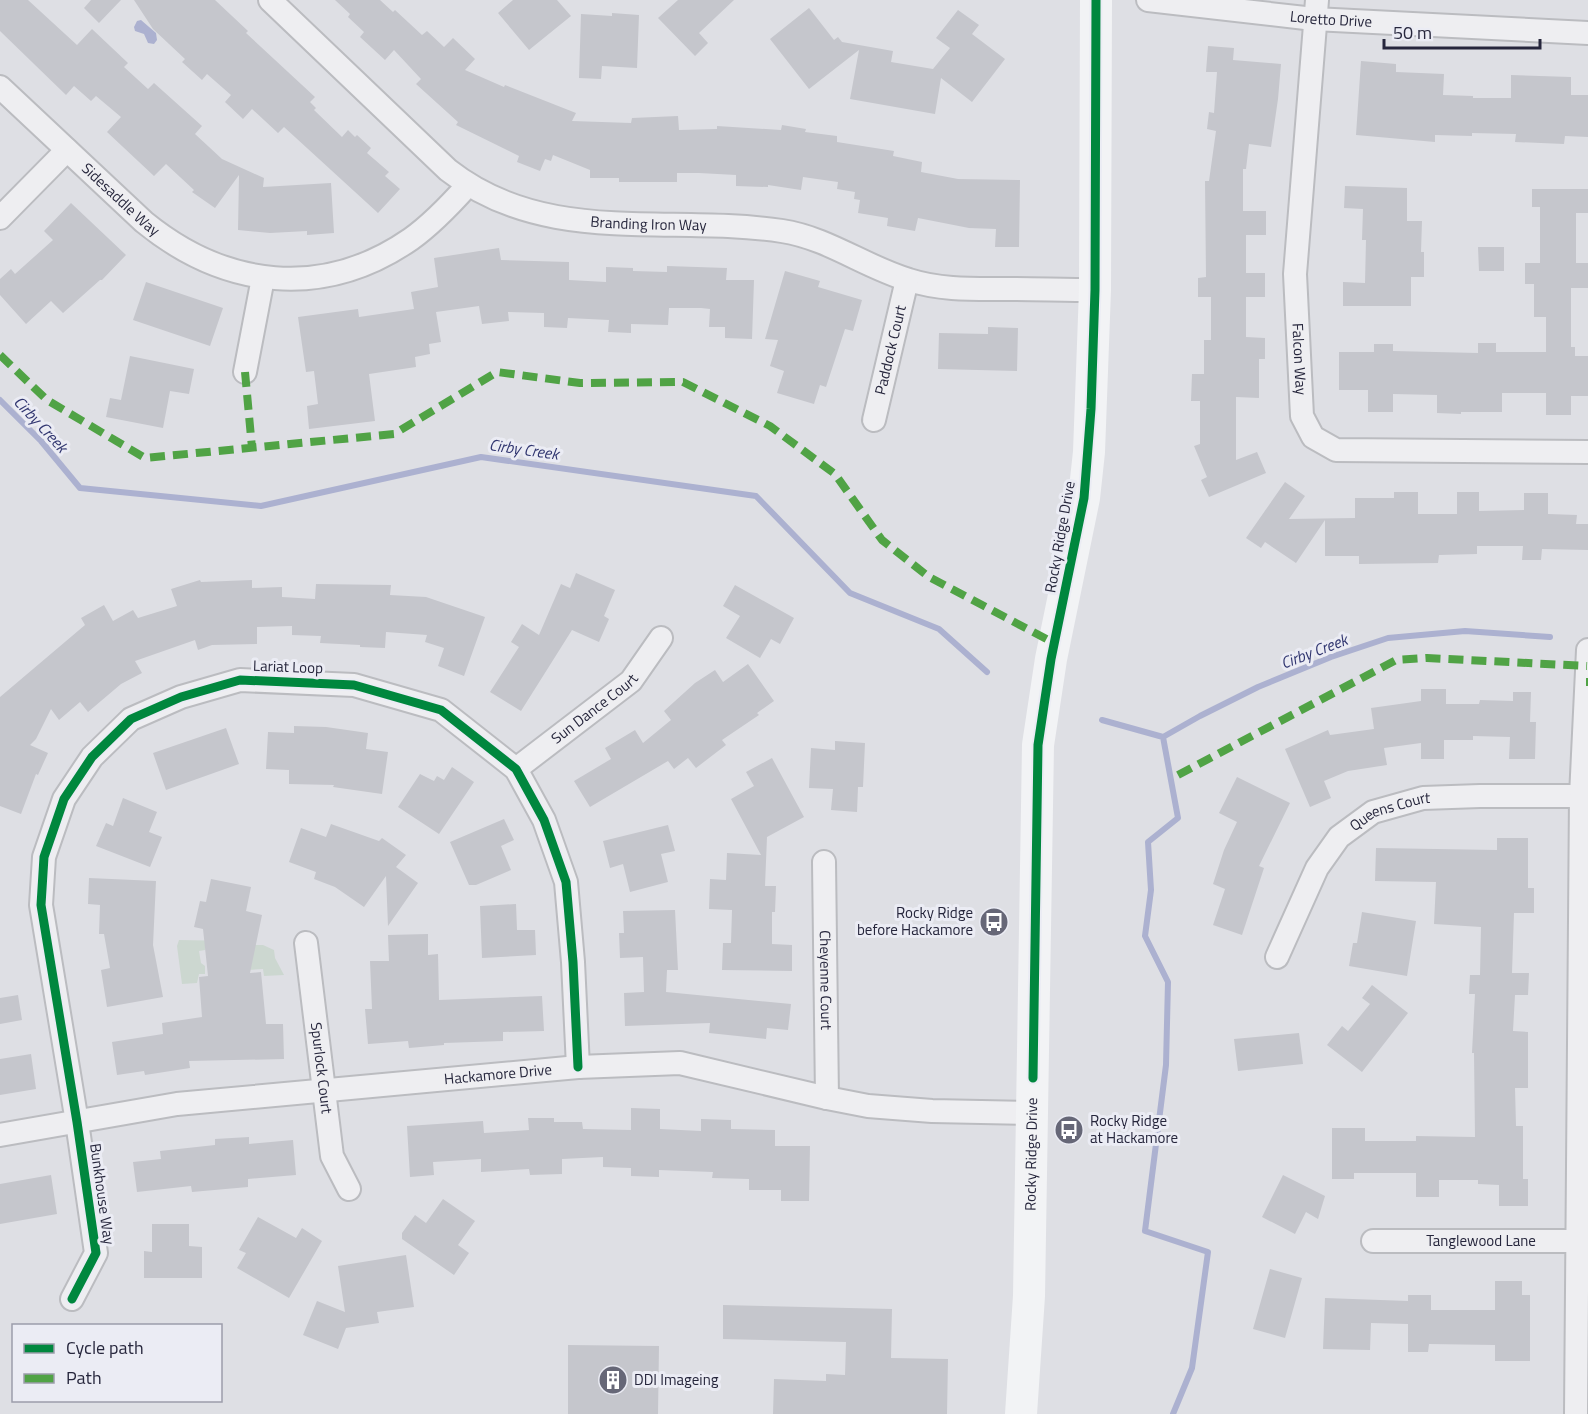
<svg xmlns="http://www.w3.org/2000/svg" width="1588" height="1414" font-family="'Titillium Web',sans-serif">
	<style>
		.green { fill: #ccd7d0 }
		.water { fill: #acb1d0 }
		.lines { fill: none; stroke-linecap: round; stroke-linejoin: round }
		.stream { stroke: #acb1d0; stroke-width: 6 }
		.building { fill: #c5c6cc }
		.street-casing { stroke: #bbbcc0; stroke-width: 26 }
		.street { stroke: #eeeef1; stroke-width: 22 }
		.secondary { stroke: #f2f3f5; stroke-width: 32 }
		.quiet { stroke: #50a345; stroke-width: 8; stroke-dasharray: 15 8; stroke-linecap: butt }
		.cycleway-casing { stroke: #ebecf4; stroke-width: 13 }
		.cycleway { stroke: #00873e; stroke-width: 9 }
		.labels { text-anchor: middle; stroke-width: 6; stroke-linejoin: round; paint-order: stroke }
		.street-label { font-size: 15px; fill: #26263c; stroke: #ebecf4 }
		.poi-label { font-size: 15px; fill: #26263c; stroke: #ebecf4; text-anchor: start }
		.water-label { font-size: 16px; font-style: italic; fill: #313670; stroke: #ebecf4 }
	</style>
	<rect width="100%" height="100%" fill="#dedfe4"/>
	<path class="green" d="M179,940L232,941L231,946L205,947V950L199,951L201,963L205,966V974H199L197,983L182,984L177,946Z
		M254,945H263L274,950L275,958L284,975L264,976L263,969L246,970Z"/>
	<path class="water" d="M141,20L156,33L157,40L154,44L148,43L144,34L135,31L134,27L137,21Z"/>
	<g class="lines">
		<path class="stream" d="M0,400L41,441L80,488L261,506L481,457L756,496L850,593L939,629L987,672
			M1102,720L1163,737L1200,716L1258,687L1331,657L1388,638L1465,631L1550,637
			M1163,737L1178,818L1148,842L1151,890L1145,936L1168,982L1166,1065L1145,1231L1208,1252L1192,1368L1173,1414"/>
	</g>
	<path class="building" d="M0,0H28L77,45L92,29L128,63L124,67L148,89L154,83L202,126L195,134L222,159L264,178L263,187L331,183L334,233L307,235V231L270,233L238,230L239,175L215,208L192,192L194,190L166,164L154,176L107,132L121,117L96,96L91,101L74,86L66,95L0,31Z
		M91,0H121L99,23L84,8Z
		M134,0H215L248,31L246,33L315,97L310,102L316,108L314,110L342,137L348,130L355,137L357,135L371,148L367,153L389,172L385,176L400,189L378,213L284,127L278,133L252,109L243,119L225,102L231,95L207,74L202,80L182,62L185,59L153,29Z
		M335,0H380L393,12L395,10L422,35L427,31L444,47L453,38L475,59L465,70L504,87L505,85L576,113L572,121L631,123L632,118L678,116L679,130L717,129V126L781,130L782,125L806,129L805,132L837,136V142L894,151L893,156L922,162L921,172L958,179L1020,180L1019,247H995L996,229L969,228L918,218L915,231L887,226L888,218L858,213L860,200L854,199L855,192L837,189L838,182L803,177L801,190L768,185V187L736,186V175L699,173H677V182H619V178H590V170L553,155L551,161L545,159L540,171L517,162L519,156L456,125L458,122L416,84L421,79L394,50L385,60L360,37L364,32L348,17L350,14Z
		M513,0H557L571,16L529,50L498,13Z
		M678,0H734L699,33L708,43L695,56L658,18Z
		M809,8L834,40L838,37L842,42L893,51L891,62L933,69L950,48L936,38L958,10L979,25L972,34L1005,59L972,102L941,78L935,114L850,99L859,50L809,89L770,39Z
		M612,13L639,15L637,68L602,66L601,79L579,78L581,14L612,16Z
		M1208,46L1234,48L1233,60L1281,64L1278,99L1271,147L1249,144L1246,169H1243V211H1266V235H1246V273H1265V297H1246V337L1265,338V359H1259V398L1236,397V460L1257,452L1266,473L1209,497L1201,480L1207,477L1194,446L1200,444V401H1191L1192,374H1204V340H1211V297H1198V278L1206,277L1205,181H1209L1216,131L1207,129L1209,112L1214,113L1217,72H1206Z
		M1361,61L1396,64V72L1444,74L1443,95L1473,96V98H1511V75L1571,77V95H1588V137L1565,136L1564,144L1515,142L1516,134L1472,133V136L1435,135V142L1356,135Z
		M1345,186L1407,188V221H1422L1421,252H1424V277H1411V306H1343V282L1365,283L1366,240H1362L1363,209L1344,208Z
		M1532,189H1588V213H1576V263H1588V288H1571V347H1575V356H1588V396H1571V415H1546V393H1502V412H1461V414L1437,413V395L1393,394V412H1368V390H1339V352H1374V344H1393V351L1478,353V343H1496V352H1546V317H1534V284H1525V263H1540V207H1532Z
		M71,203L126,255L102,280H100L63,313L51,301L26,324L0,295V279L11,269L15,274L53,240L44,231Z
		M1478,247H1504V271H1479Z
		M499,248L501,260L569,262V280L606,282V267L633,268V271L667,272V266L727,268L726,280H754L752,339L725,338V327H709L710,309L701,308H669L668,325L631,324V333L608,332L609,320L568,318L567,328L544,327V313L508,312L509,321L482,324L479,306L436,312L441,342L429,344L430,354L415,357L416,367L369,374L375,421L309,429L307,406L318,404L314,371L306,372L298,317L358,309L359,317L414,309L411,292L438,287L434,258Z
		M785,271L820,281L818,287L862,300L853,331L845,329L826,387L820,385L814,404L777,393L784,371L770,366L778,340L765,339Z
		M146,282L223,308L210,346L133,320Z
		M988,327L1018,328L1017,371L938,369L939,333L988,334Z
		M130,356L194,369L189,394L170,391L163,428L106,417L110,398L121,400Z
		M1285,482L1305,496L1289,519L1355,518V498H1394V492H1418V514H1457V492H1479V511L1524,510V493H1548V514L1577,515L1576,524H1588V550L1542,549L1541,560H1522L1523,546H1477V554L1439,555L1438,563L1359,564V556H1325V520L1296,563L1265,542L1261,548L1246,538Z
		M576,573L615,590L604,616L609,619L599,642L572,630L521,711L490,692L519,647L511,642L522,624L539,635L561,584L570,588Z
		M200,580L201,582L252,580V588L282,587V597L315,599L316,584L391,585L390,595L426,597L485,617L464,676L438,666L444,648L425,642L427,635L386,632L385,648L360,647V645L320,643L321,636L292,635V626L257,627V644L212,645L198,650L195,640L135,661L142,673L121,684L88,712L80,702L59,720L51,709L36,739L30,745L48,753L38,775L36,774L21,814L0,806V697L85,625L81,618L104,605L113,621L133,610L138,618L177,606L171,589Z
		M735,585L794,618L780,644L771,639L760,658L726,638L740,616L723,606Z
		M748,664L774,701L757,713L759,715L722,740L726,745L696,768L688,758L674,769L668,761L590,807L574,781L611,759L605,748L635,730L643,743L671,720L664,711L695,683L715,670L723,682Z
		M1421,689H1446V704H1479L1480,700L1513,701V692H1531L1530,722H1536L1535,759H1509L1510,737L1473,736V740H1444V759H1421V743L1384,748L1387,765L1348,771L1324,781L1331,798L1310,807L1285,749L1328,730L1330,735L1374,729L1371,708L1421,701Z
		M294,726L326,727L368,733L366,749L388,752L382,794L333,787L334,785L289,784V770L266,769L268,732L294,733Z
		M226,728L239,764L166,790L153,753Z
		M835,741L865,743L863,787H858L857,812L831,810L833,789L809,788L811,748L835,750Z
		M772,758L804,817L767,837L765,886H776L775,912H772V944L792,945V971L722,970L723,943H731L732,910L709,909L710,879L726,880L727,853L761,855L731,799L754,786L746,772Z
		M452,767L474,782L439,834L398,807L420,774L434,781L437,776L444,780Z
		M1237,777L1290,803L1259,866L1264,868L1242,935L1213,925L1225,889L1213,884L1224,850L1237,822L1219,813Z
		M123,798L157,812L149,832L162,837L150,867L96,846L106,823L113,826Z
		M504,819L514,840L501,846L511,870L476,885H469L450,842Z
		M331,824L379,841L382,838L406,855L396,867L418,883L388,926L386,876L364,907L335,887L314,879L316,872L289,862L301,828L326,837Z
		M668,825L675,851L661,854L668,882L630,892L623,864L610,868L603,841Z
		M1497,838H1528V888H1534V913H1514L1512,973H1529L1528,995H1515L1513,1031L1528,1032V1088H1515L1516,1126H1523V1179H1528V1206H1499V1185L1478,1184V1180H1439V1197H1416V1173H1354V1179H1332V1128H1365V1141H1416V1136L1475,1137L1474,1053H1472L1475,994H1469L1470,975H1480L1481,927L1434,924L1436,882L1375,881L1376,848L1497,850Z
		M89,878L156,881L153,945L163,997L107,1007L101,970L110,968L104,934H99L100,905L88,904Z
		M211,879L251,887L246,911L262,915L250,973L261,972L266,1024H283L284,1059L189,1061L190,1068L145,1075L144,1071L117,1075L112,1042L163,1034L162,1023L202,1017L199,977L208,976L203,929L194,927L200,901L206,902Z
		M516,904L517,930H535L536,955L482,958L480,906Z
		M675,910L678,970H667L666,992L791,1004L788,1030L767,1028L766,1039L709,1033L710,1023L625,1026L624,993L644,992L643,957L620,958L619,933H624L623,911Z
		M1362,912L1416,921L1407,976L1349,966L1353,943H1357Z
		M428,934V955L438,954L439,1000L542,996L544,1031L503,1032V1041L444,1043V1045L409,1048L408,1041L368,1044L365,1009H372L370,961H389L388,935Z
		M1372,985L1408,1013L1362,1072L1327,1045L1342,1026L1348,1031L1370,1004L1362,998Z
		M18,995L22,1020L0,1024V998Z
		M1299,1033L1303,1064L1238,1071L1234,1039Z
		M31,1054L36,1089L0,1095V1059Z
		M631,1108L660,1109V1129L701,1131V1119L731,1120V1129L775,1130V1146H810L809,1201H781V1190H749V1179L712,1178L713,1172L659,1170V1177L631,1176V1168L603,1167V1157L562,1159V1174L530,1175L529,1169L481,1172V1159L433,1162L434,1175L410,1177L407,1126L483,1121L484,1133L529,1130L528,1118H554V1122H582L583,1129L631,1130Z
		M249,1137V1144L293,1140L296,1175L248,1179V1187L192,1192L191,1186L137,1192L133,1162L161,1159L160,1151L215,1145V1139Z
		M51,1175L57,1214L0,1224V1184Z
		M1283,1175L1325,1196L1318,1219L1306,1212L1295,1234L1262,1217Z
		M443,1199L475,1221L458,1245L469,1253L454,1275L402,1239V1233L415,1215L426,1223Z
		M258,1217L296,1238L302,1228L322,1241L289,1298L237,1268L246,1253L239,1250Z
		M152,1224H189V1246L202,1247V1278H144V1251L152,1252Z
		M406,1255L414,1307L377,1312L379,1323L346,1328L338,1349L303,1335L317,1301L345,1312L338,1266Z
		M1270,1269L1302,1278L1285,1338L1253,1329Z
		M1495,1281H1522V1295H1530V1361H1495V1345L1429,1344L1428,1352H1408V1324L1371,1323L1370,1350L1323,1349L1325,1298L1408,1301V1295H1431V1310H1495Z
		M723,1305L892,1309L891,1358L948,1359L947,1414H773L774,1379L826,1381V1374L845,1375L846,1342L723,1339Z
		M568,1345L659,1346L658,1414H568Z"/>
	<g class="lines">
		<g class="street-casing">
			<g id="street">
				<path id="s1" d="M270,0L448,170C546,247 668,214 782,231C828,238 865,267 909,280C940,290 972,289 1004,289C1034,289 1065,290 1095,290"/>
				<path id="s2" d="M1148,0L1314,19L1588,33"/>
				<path id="s3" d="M1317,0L1295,274L1302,416L1313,437L1336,450L1588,452"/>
				<path id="s4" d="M0,87L144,222C225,288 323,300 411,239C432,224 450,205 467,186"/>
				<path d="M0,218L67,150"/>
				<path d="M245,372L263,278"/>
				<path id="s5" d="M874,420L907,280"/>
				<path id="s6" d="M516,769L631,681L661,638"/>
				<path id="s7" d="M824,862L827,1098"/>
				<path id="s8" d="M306,943L332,1156L349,1189"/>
				<path id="s9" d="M1277,957L1317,868L1339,837L1373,812L1423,798L1480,796H1581"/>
				<path id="s10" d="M0,1135L177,1104L578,1067L680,1063L827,1098L868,1106L932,1111L1032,1113"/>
				<path id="s11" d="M1373,1241H1588"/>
				<path d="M72,1299L96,1253L77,1122L41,905L44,857L64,799L92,757L131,719L181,697L240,680L354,685L441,710L516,769L544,820L566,882L573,962L578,1067"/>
				<path d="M1576,1414L1581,796L1588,650"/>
			</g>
		</g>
		<use href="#street" class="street"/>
		<path class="secondary" id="s12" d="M1021,1414L1029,1296L1038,745L1051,659L1084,498L1089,452L1095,290L1096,0"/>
		<path class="quiet" d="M0,355L47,400L145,458L394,434L497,372L580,383L683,382L770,426L835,474L882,540L929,577L1054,643
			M245,372L252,448
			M1586,682H1588
			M1178,775L1396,660L1427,658L1587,666"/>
		<g class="cycleway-casing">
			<path id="cycleway" d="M1033,1078L1038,745L1051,659L1084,498L1091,409L1095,290L1096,0
				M72,1299L96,1253L77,1122L41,905L44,857L64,799L92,757L131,719L181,697L240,680L354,685L441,710L516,769L544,820L566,882L573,962L578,1067"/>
		</g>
		<use href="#cycleway" class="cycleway"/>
	</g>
	<defs>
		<g id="bus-disc" transform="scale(1.5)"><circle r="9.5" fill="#666777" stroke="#ebecf4"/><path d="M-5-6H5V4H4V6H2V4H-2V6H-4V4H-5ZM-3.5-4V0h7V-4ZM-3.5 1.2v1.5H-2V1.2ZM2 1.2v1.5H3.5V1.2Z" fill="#fff"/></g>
		<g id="building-disc" transform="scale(1.5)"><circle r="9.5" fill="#666777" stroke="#ebecf4"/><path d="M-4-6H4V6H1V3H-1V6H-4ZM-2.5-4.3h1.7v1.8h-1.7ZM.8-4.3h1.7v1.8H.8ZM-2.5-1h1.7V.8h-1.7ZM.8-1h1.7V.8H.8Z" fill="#fff"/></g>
	</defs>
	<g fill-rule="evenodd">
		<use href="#bus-disc" x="994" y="922"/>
		<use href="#bus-disc" x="1069" y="1130"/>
		<use href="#building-disc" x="613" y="1380"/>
	</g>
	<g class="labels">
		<g class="street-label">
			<text dy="5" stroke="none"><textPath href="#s2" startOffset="184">Loretto Drive</textPath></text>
			<text dy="5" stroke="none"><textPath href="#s4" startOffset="165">Sidesaddle Way</textPath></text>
			<text dy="5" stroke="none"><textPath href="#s1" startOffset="458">Branding Iron Way</textPath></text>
			<text dy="5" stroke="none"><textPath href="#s5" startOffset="72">Paddock Court</textPath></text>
			<text dy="5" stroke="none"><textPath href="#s3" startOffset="360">Falcon Way</textPath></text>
			<text transform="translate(1060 537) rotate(-80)" y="5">Rocky Ridge Drive</text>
			<text transform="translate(288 667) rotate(2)" y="5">Lariat Loop</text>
			<text dy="5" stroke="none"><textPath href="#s6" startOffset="99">Sun Dance Court</textPath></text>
			<text dy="5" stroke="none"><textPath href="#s9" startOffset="194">Queens Court</textPath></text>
			<text dy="5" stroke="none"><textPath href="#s7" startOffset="118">Cheyenne Court</textPath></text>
			<text dy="5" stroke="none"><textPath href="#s8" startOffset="126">Spurlock Court</textPath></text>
			<text dy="5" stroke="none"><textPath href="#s10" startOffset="502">Hackamore Drive</textPath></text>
			<text dy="5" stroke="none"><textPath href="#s12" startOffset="260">Rocky Ridge Drive</textPath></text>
			<text transform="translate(102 1194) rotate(82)" y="5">Bunkhouse Way</text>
			<text dy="5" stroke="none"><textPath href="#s11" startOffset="108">Tanglewood Lane</textPath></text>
		</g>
		<g class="poi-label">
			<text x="973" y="918" text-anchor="end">Rocky Ridge<tspan x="973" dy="17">before Hackamore</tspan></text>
			<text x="1090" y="1126">Rocky Ridge<tspan x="1090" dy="17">at Hackamore</tspan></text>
			<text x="634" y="1385">DDI Imageing</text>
		</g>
		<g class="water-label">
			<text transform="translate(41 424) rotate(47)" y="6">Cirby Creek</text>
			<text transform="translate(524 449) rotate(8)" y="6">Cirby Creek</text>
			<text transform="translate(1314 651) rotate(-21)" y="6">Cirby Creek</text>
		</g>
	</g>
	<rect x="12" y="1324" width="210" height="78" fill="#ebecf4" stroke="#9c9daa" stroke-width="1.5"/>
	<rect x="24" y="1344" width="30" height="9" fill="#00873e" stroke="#9c9daa" stroke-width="1.5"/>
	<text x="66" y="1354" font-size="18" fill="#26263c">Cycle path</text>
	<rect x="24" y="1374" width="30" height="9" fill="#50a345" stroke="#9c9daa" stroke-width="1.5"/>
	<text x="66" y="1384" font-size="18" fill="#26263c">Path</text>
	<path d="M1384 39v9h156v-9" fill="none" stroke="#26263c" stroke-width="3"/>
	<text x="1393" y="39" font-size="18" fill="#26263c" stroke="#ebecf4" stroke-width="4.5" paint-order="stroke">50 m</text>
</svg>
